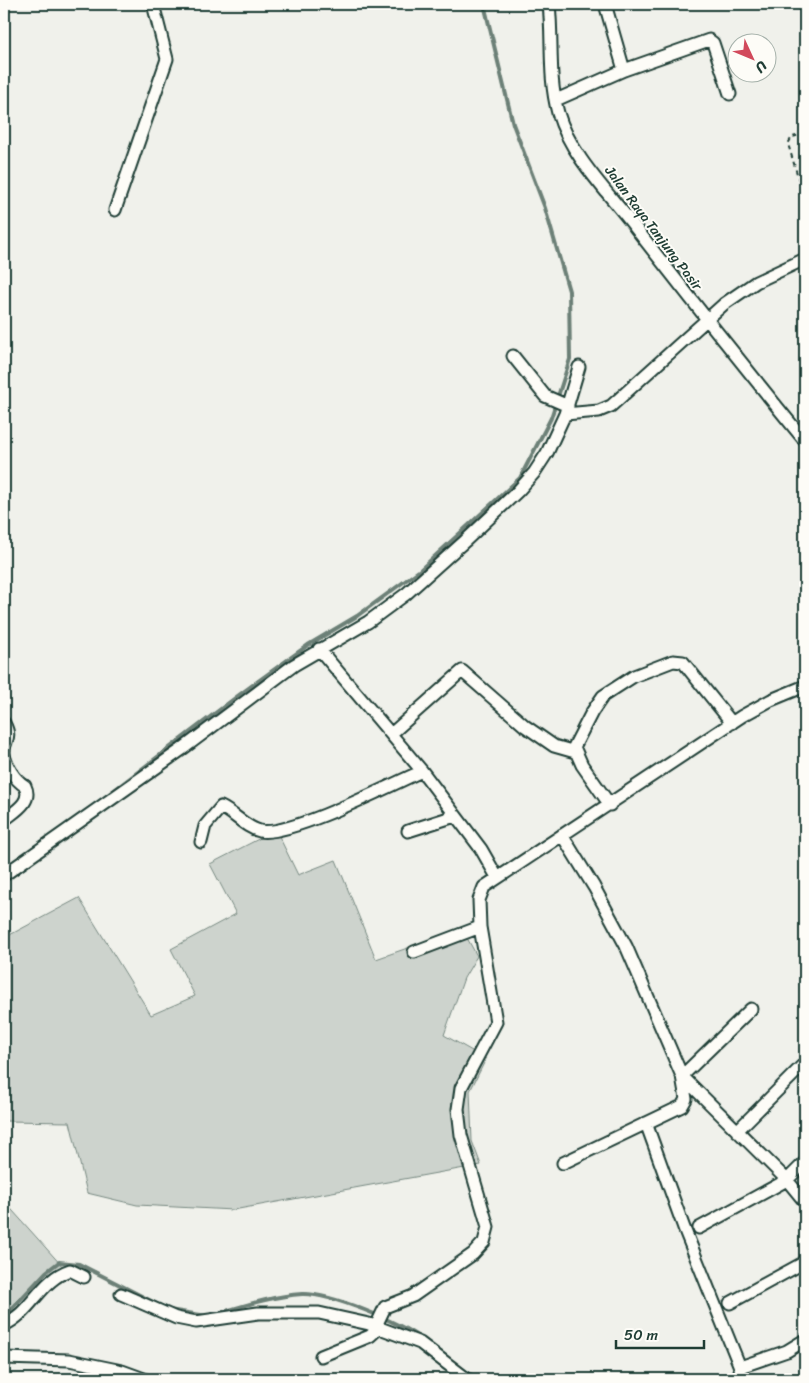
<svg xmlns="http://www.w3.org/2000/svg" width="809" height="1383" font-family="Sriracha,sans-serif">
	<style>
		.green { fill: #cdd3cd; stroke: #768880 }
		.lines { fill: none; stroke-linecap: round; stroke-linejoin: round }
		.stream { stroke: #6c8077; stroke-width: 4 }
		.minor-casing { stroke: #1f3d34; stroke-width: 15 }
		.path { stroke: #1f3d34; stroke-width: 2; stroke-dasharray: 4 4; stroke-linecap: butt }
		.minor { stroke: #fdfcf7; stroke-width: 11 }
		.labels { text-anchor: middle; stroke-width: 4; stroke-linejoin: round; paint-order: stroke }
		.street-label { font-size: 14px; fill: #1f3d34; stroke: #fdfcf7 }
	</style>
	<rect width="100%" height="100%" fill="#f0f1eb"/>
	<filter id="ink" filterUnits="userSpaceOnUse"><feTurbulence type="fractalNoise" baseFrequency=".02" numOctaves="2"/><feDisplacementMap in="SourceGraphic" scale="10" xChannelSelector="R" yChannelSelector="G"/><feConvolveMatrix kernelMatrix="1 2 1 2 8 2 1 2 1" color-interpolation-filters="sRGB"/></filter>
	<g filter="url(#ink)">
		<path class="green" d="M276,830L298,875L336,860L376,959L462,929L477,956L464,978L444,1035L486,1059L470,1091L472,1141L481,1165L233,1210L137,1205L87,1193L70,1122L6,1121L4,1117V938L79,898L151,1015L195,996L171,949L236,914L210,864Z
			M4,1201L71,1276L42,1295L4,1334Z"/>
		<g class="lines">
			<path class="stream" d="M109,794L239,695L308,645L357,616L420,570L520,478L551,418L570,359L569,291L545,208L513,124L484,4
				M169,1310L207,1316
				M216,1314C243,1306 273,1296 302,1294C331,1293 398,1322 422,1339
				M4,1317L46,1272L59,1262L79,1264L161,1306
				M468,1373L477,1379"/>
			<g class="minor-casing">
				<path id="minor" d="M549,4C553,40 548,77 558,113C570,154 605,189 631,222C688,296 746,369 805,441
					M605,4L624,70
					M556,100L624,70L709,40L713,43L730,94
					M115,210L167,59L153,4
					M513,356L545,396L568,406
					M565,414L599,411L611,406L724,304L756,282L805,259
					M319,649L422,771L481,849L497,877
					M4,723C13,740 3,740 4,753C5,765 15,780 25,786C33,802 15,811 4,820
					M391,734L462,671L525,726L554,746L575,752
					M610,805L582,765L574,747L592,712L603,696L634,676L673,661L683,662L732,723
					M408,831L455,816
					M562,835L594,887L626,946L682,1076L686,1099L682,1106L563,1163
					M201,842L205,826L221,807C234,813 246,828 260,831C289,837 391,785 422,771
					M4,875L181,750L294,665L368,622L406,594L465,541L518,491L534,473L547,453L565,414L579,367
					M414,952L480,927
					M751,1009L682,1076L787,1180L805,1202
					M646,1123L684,1228L740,1367L741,1379
					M737,1131L805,1063
					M699,1228L787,1180L805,1162
					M121,1294L176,1318L196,1322L258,1313H319L369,1324L420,1343L467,1379
					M730,1303L805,1262
					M4,1325C32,1312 40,1280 70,1270L84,1277
					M376,1326L385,1307L413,1296L473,1254L484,1242L488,1227L461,1135L458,1109L461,1088L496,1022L480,927L479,900L484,887L742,716L771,700L805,686
					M321,1356L370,1336L380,1327
					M4,1358L69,1360L122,1371L144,1379
					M740,1367L787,1351L805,1340"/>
			</g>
			<path class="path" d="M805,134L792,137L788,144L805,200"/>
			<use href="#minor" class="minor"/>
		</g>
	</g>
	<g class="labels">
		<g class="street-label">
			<text transform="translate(654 228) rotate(53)" y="5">Jalan Raya Tanjung Pasir</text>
		</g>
	</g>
	<rect width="809" height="1383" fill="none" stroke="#fdfcf7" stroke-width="20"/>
	<rect x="10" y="10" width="789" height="1363" fill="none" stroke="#1f3d34" stroke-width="2" filter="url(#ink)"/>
	<g transform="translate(752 58) rotate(134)"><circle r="24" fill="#fdfcf7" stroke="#a4b0a9"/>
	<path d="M0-4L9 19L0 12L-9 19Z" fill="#d1495b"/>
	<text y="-8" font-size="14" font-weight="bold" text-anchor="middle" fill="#1f3d34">U</text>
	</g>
	<path d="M616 1340v8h88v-8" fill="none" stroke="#1f3d34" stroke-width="2.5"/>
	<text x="624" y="1340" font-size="15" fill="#1f3d34" stroke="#fdfcf7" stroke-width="4" paint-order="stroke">50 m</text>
</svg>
